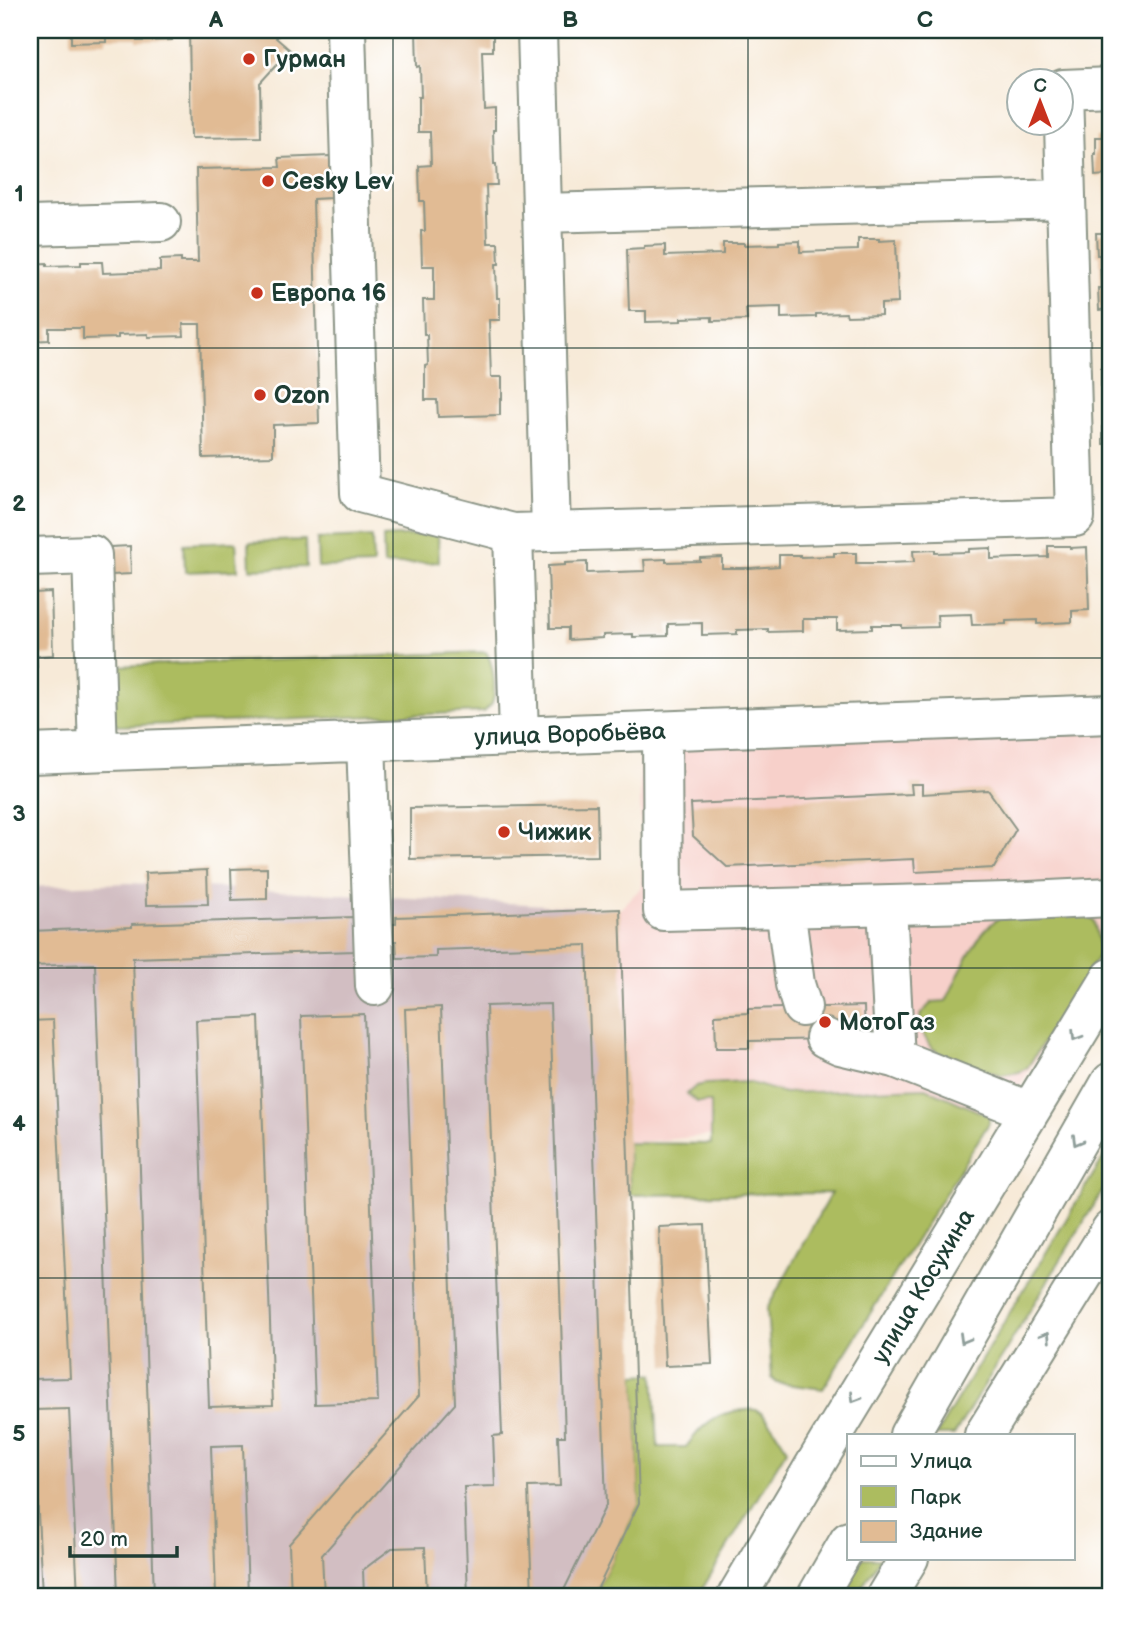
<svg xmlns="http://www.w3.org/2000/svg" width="1141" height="1626" font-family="'Balsamiq Sans',sans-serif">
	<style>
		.built { fill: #f7d0ca }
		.industrial { fill: #d2bec2 }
		.green { fill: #acbc5f; stroke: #667c4a; stroke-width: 2 }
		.building { fill: #e1bb94 }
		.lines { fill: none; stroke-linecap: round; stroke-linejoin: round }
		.minor-casing { stroke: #8b9486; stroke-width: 42 }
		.major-casing { stroke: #8b9486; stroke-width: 42 }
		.minor { stroke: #fff; stroke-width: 38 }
		.major { stroke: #fff; stroke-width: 38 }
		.oneway { stroke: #8f9e9a }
		.grid { fill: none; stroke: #1f3d34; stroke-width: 2; stroke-opacity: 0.55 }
		.poi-dot { fill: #c8321e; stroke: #fff; stroke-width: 2.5 }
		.labels { text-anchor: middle; stroke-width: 5; stroke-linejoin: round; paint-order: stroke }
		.poi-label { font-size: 24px; font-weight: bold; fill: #1f3d34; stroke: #fff; text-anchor: start }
		.street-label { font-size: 24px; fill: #1f3d34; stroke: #fff }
		.neatline { fill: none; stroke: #1f3d34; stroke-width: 2.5 }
		.grid-label { font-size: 23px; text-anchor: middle; font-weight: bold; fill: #1f3d34 }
	</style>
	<rect width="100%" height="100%" fill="#fff"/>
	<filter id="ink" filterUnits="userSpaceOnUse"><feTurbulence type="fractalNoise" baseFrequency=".0143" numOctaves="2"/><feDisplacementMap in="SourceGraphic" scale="14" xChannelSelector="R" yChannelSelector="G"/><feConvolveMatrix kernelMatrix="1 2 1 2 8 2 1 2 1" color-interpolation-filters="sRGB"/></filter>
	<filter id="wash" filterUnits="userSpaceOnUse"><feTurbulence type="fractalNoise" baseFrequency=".00686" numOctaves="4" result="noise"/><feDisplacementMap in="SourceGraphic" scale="28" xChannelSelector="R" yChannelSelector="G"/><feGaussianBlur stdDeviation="1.57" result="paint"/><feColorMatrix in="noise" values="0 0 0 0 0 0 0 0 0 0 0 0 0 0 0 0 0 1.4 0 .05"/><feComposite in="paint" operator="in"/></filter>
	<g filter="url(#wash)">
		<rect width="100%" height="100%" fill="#f7ead8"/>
		<path class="built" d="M1111,727V936L1006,1108L628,1143L620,909L642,887L639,746Z"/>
		<path class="industrial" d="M128,883L620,909L639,1503L594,1596H30V887Z"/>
		<path class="green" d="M438,534L439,562L384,565L383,537Z
			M372,537L373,565L318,567L317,539Z
			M305,540L306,567L250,569L249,542Z
			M236,542L238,570L185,572L184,544Z
			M486,652C493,662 497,691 492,703C491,705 486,710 484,712L118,726L111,719L110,673L115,666Z
			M1084,909L1094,921L1101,952L1027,1068L1019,1072L1002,1075L944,1057L930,1046L922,1032L920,1015L932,1002L946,1001C959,975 981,917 1013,912C1036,909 1061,910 1084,909Z
			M747,1082L784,1093L926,1088L989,1116V1123L823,1389L777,1383L772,1378L767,1309L831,1193L630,1195L628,1143L711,1144V1102H697L687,1094L696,1086L706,1084Z
			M1111,1145V1177L954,1435H936Z
			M654,1374L658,1447H686C702,1425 715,1412 745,1410C748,1410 752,1409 756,1410C766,1413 781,1440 787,1449L698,1596H594L639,1503L635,1375Z
			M862,1558H880L856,1596H838Z"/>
		<g id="blocks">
			<path class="building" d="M71,30H172V40L137,41V38H106V42L71,43Z
				M189,30H283L276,38L290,50L260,83L261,137L191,138Z
				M427,30H493V51H482L484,109L495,108V130H493L494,164H496L497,185H486L488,243H498L499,264H496L497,298H500V320H489L491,377H502V399H500V415L438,417L437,400H425V366L428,365L427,335H424L423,300H434V266H422L421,231H425L424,201H420L419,166L431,165L430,132H418V97H421L420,66L417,67L416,31H427Z
				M1096,137H1111V309L1099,310L1098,288H1101L1100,255H1097L1096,233H1107L1105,175L1095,176L1094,154H1096Z
				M330,156L331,198L313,199L319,423L273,425V456L203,458L200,324H183L184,336L148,337V334L118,335V338L83,339V328H49V340L30,341V264L47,263V266L81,265V262H102L103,273L160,271V260L181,259V262H198L196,169L280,167L279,158Z
				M858,239H879V241L896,240L898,303L881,304V315L847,316L846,313L816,314V317L781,318V307L746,308L747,320L712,321V317L681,318V321L646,322V311H629L627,249L644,248V246L665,245V256L723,254V243H744V245L779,244V242L800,241V252L858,250Z
				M1101,367H1111V444H1103V423H1105L1104,389H1101Z
				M1105,501H1111V540H1109L1108,523H1106Z
				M130,546L131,574L111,575L110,547Z
				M1048,546H1070V548L1087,547L1089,610L1072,611V622L1037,624V620L1006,621V624L972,625L971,614L937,615L938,627L902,628V625H872V629L837,630V619H803V631L768,632V629L737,630V634L702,635V623L668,624V636L633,637V634L603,635V638L568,640V628H550L548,566L565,565V563L587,562V573L645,571L644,560L666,559V562L700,561V558L722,557V568H751L779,566V555H800V557L834,556V553H856V563H885L914,562L913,551L935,550V553L969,552V549L991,548V559L1048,557Z
				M30,591H34V593L51,592L53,655L36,656L37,667H30Z
				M911,784H922V794L988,790L1016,829L994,868L915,872L914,859L727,867L693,836L691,804L912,794Z
				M597,805L598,856L410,859V808Z
				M267,868V899L232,900L231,869Z
				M207,870L208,904L146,905L145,873Z
				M620,909L639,1503L594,1596H561L606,1505L587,945L436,950V957L397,958L396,941H388V924H396V917Z
				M354,917L355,951L133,958L154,1596H118L95,964L30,966V931L132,927V924Z
				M550,1004L565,1436H558L560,1486L528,1487L532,1596H468L464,1487L495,1486L493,1436L502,1435L486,1006Z
				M864,1006L865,1038L749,1041V1048H716L715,1015L748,1013V1009Z
				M441,1007L455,1404L322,1555L324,1596H291L289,1544L419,1396L405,1009Z
				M364,1014L378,1402L315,1404L301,1016Z
				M259,1017L273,1405L209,1407L196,1020Z
				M53,1020L70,1378L32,1379L30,1325V1021Z
				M705,1225L712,1364L665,1366L659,1227Z
				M69,1409L78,1596H42L33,1410Z
				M243,1445L248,1596H216L211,1446Z
				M425,1547L427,1596H364L363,1570L392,1548Z"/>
		</g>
	</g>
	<g filter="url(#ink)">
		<use href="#blocks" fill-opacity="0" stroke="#8b9486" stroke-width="2"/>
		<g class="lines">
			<g class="minor-casing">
				<path id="minor" d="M346,30L360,493L513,533L1075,517L1063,89L1111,87
					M537,30L551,532
					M542,213L1065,199
					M30,226L161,222
					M513,533L519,736
					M30,557L92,555L98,751
					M662,731L663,911L1007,902L1111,897
					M366,742L375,986
					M30,754L1111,714
					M887,906L895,1058L1029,1111
					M785,908L795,984L802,1007
					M825,1038L840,1045L895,1058
					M737,1596L828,1443L1111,978"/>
			</g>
			<g class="major-casing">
				<path id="major" d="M909,1435L1111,1082
					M984,1435L1111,1230
					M817,1596L849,1541
					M886,1596L909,1558"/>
			</g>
			<use href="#minor" class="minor"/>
			<use href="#major" class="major"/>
		</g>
		<defs><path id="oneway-chevron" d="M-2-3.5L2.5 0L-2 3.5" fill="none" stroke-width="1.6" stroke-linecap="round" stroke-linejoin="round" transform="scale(1.75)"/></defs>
		<g class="oneway">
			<use href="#oneway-chevron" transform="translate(1076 1036) rotate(122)"/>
			<use href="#oneway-chevron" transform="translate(1077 1141) rotate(120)"/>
			<use href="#oneway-chevron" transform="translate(1046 1336) rotate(-58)"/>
			<use href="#oneway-chevron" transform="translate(964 1339) rotate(120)"/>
			<use href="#oneway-chevron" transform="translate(855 1398) rotate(121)"/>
		</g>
	</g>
	<path class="grid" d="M393,30V1596M748,30V1596M30,348H1111M30,658H1111M30,968H1111M30,1278H1111"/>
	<g class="poi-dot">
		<circle cx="249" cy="59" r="7"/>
		<circle cx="268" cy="181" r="7"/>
		<circle cx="257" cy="293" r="7"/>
		<circle cx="260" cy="395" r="7"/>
		<circle cx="504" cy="832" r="7"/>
		<circle cx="825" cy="1022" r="7"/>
	</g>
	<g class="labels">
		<g class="poi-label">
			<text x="263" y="67">Гурман</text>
			<text x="282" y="189">Cesky Lev</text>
			<text x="271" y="301">Европа 16</text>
			<text x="274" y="403">Ozon</text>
			<text x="518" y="840">Чижик</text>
			<text x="839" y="1030">МотоГаз</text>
		</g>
		<g class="street-label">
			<text transform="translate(570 734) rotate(-2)" y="8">улица Воробьёва</text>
			<text transform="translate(923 1286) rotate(-59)" y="8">улица Косухина</text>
		</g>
	</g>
	<rect width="1141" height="1626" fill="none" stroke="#fff" stroke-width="77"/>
	<rect x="847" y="1434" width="228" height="126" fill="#ffffff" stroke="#a5b1ae" stroke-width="2"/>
	<rect x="861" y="1456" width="35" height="10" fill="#ffffff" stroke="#a5b1ae" stroke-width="2"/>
	<text x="910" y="1468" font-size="21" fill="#1f3d34">Улица</text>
	<rect x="861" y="1486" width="35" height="21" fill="#acbc5f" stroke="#a5b1ae" stroke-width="2"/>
	<text x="910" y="1504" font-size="21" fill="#1f3d34">Парк</text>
	<rect x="861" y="1521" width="35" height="21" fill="#e1bb94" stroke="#a5b1ae" stroke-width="2"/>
	<text x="910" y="1538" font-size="21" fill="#1f3d34">Здание</text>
	<g transform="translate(1040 102)"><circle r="33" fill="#ffffff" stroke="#a5b1ae" stroke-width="2"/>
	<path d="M0-5L12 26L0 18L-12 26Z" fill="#c8321e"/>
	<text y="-10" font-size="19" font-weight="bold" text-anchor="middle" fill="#1f3d34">С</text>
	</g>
	<path d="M70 1546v10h107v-10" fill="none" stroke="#1f3d34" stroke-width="3.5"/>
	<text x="80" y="1546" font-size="21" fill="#1f3d34" stroke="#ffffff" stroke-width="5" paint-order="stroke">20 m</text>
	<rect x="38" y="38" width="1064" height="1550" class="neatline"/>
	<g class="grid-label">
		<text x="216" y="27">A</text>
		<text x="570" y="27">B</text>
		<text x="925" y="27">C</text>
		<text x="19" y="201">1</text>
		<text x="19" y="511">2</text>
		<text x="19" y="821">3</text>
		<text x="19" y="1131">4</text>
		<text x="19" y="1441">5</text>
	</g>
</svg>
